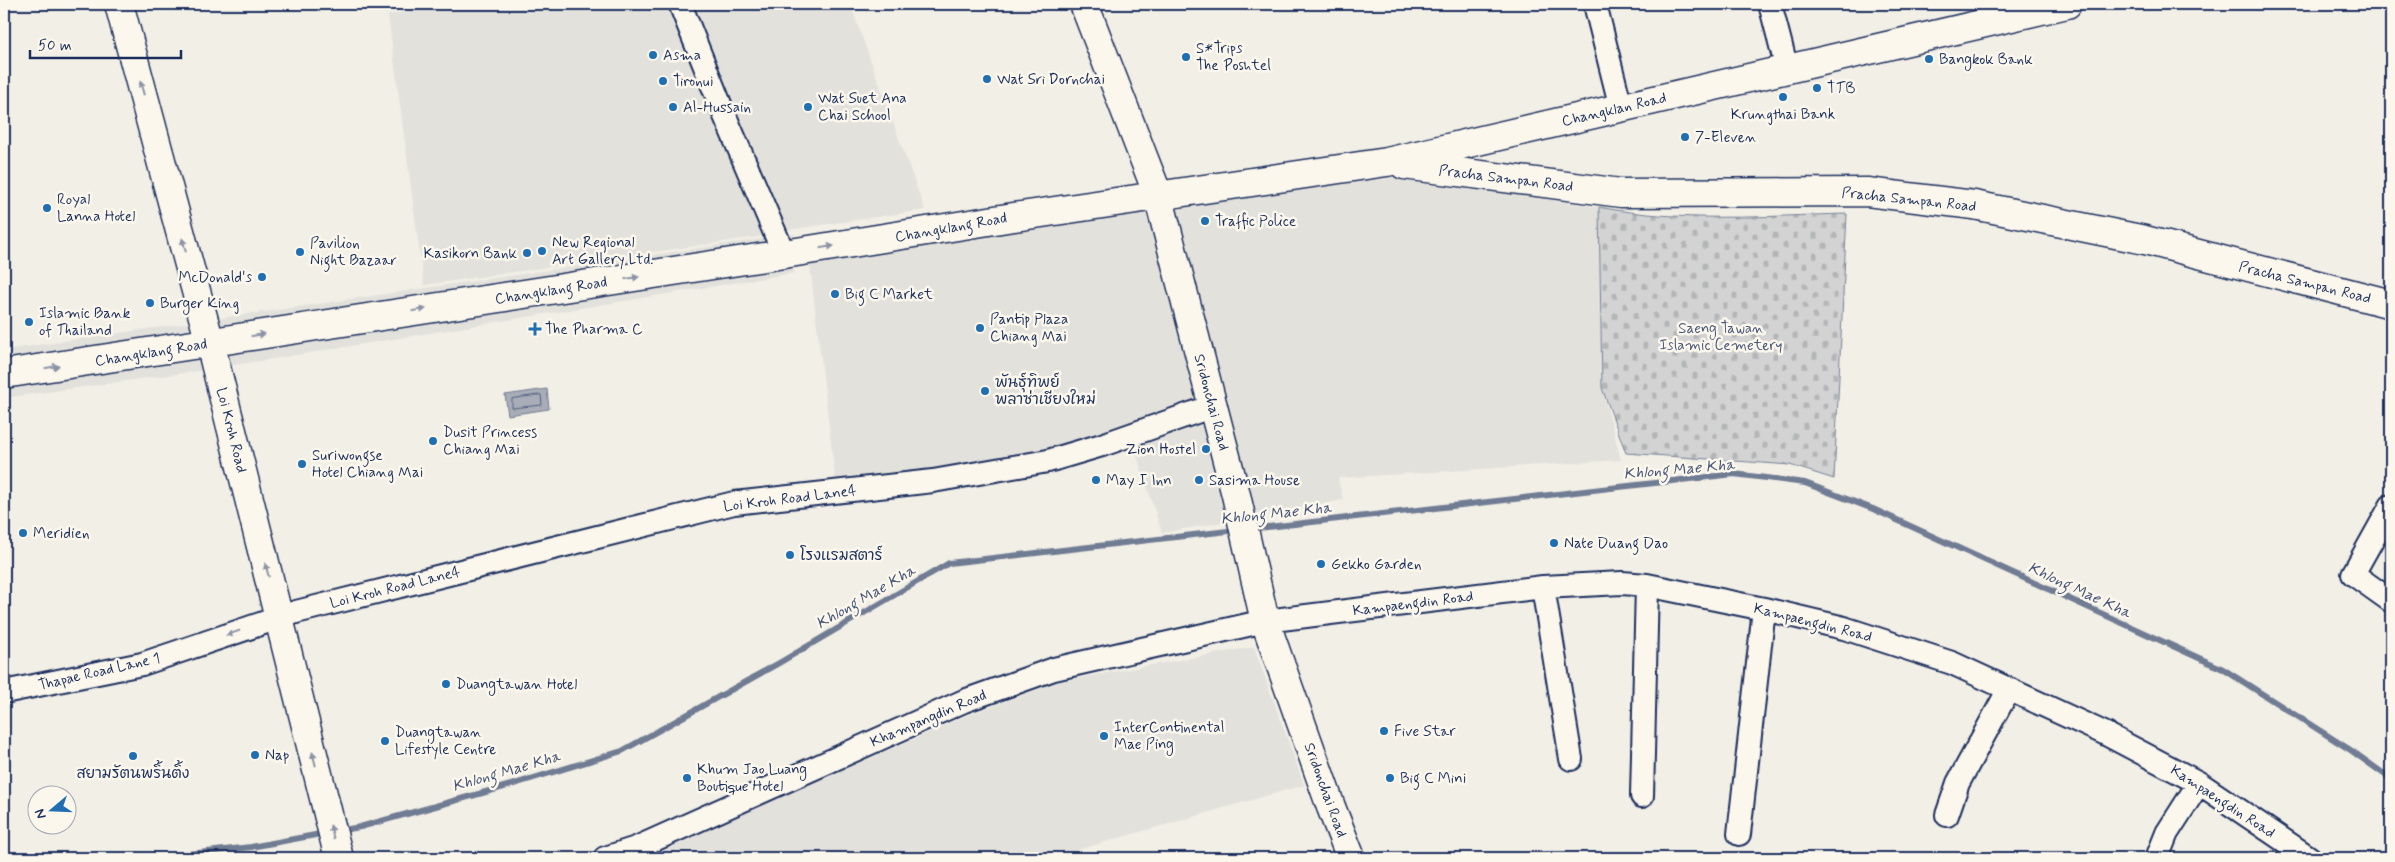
<svg xmlns="http://www.w3.org/2000/svg" width="2395" height="862" font-family="Mynerve,'Playpen Sans Thai',sans-serif">
	<style>
		.built { fill: #e2e1dc }
		.cemetery { fill: url(#cemetery-stones); stroke: #768198 }
		.water { fill: #a9adb7; stroke: #707b93 }
		.lines { fill: none; stroke-linecap: round; stroke-linejoin: round }
		.shore { stroke: #546182; stroke-width: 1 }
		.stream { stroke: #707b93; stroke-width: 6 }
		.minor-casing { stroke: #1b2f5e; stroke-width: 26 }
		.tertiary-casing { stroke: #1b2f5e; stroke-width: 31 }
		.minor { stroke: #fbf7ec; stroke-width: 22 }
		.tertiary { stroke: #fbf7ec; stroke-width: 28 }
		.oneway { fill: #8b93a5 }
		.poi-dot { fill: #1f6fb2; stroke: #fbf7ec; stroke-width: 2 }
		.labels { text-anchor: middle; stroke-width: 5; stroke-linejoin: round; paint-order: stroke }
		.poi-label { font-size: 15px; fill: #1b2f5e; stroke: #fbf7ec; text-anchor: start }
		.street-label { font-size: 15px; fill: #1b2f5e; stroke: #fbf7ec }
		.park-label { font-size: 15px; fill: #49587b; stroke: #fbf7ec }
		.water-label { font-size: 16px; font-style: italic; fill: #465579; stroke: #fbf7ec }
	</style>
	<defs>
		<pattern id="cemetery-stones" width="16" height="16" patternUnits="userSpaceOnUse" patternTransform="scale(1.25)"><rect width="16" height="16" fill="#d2d3d2"/><path d="M2 7V4a2 2 0 0 1 4 0v3zM10 15v-3a2 2 0 0 1 4 0v3z" fill="#b4b5b7"/></pattern>
	</defs>
	<rect width="100%" height="100%" fill="#f2efe6"/>
	<filter id="ink" filterUnits="userSpaceOnUse"><feTurbulence type="fractalNoise" baseFrequency=".02" numOctaves="2"/><feDisplacementMap in="SourceGraphic" scale="10" xChannelSelector="R" yChannelSelector="G"/><feConvolveMatrix kernelMatrix="1 2 1 2 8 2 1 2 1" color-interpolation-filters="sRGB"/></filter>
	<g filter="url(#ink)">
		<path class="built" d="M447,4H676L771,235L424,285L388,15Z
			M686,4H850L925,210L780,231Z
			M1397,177L1599,207L1602,388L1621,460L1338,478L1343,500L1162,533L1129,431L1042,456L836,485L809,258Z
			M794,234V273L205,370L4,398V350Z
			M1254,647L1304,785L1049,858H634L798,786L873,757L970,714L1061,681Z"/>
		<path class="cemetery" d="M1599,207C1680,223 1764,216 1847,214L1834,479L1790,465L1626,453L1602,388Z"/>
		<path class="water" d="M547,389L549,409L508,415L505,395Z"/>
		<g class="lines">
			<path class="shore" d="M541,395L542,405L512,408V399Z"/>
			<path class="stream" d="M1250,529L1734,474L1805,483L1873,509L2223,669L2352,751L2391,779
				M338,831L360,827L511,785L622,751L779,663L949,563L1237,530
				M154,858L251,847L326,833"/>
			<g class="minor-casing">
				<path id="minor" d="M680,4L722,109L784,254
					M1595,4L1621,108
					M1770,4L1787,69
					M2391,506L2353,574L2391,601
					M1543,587L1571,759
					M4,692L142,664L296,612L734,503L933,481L1048,461L1102,445L1213,406
					M1642,796L1647,585
					M1947,815L1958,783L2009,689
					M1739,834L1764,609
					M605,858L636,848L964,701L1054,669L1265,621L1543,587L1622,583L1647,585L1764,609L1844,628L1952,663L2104,733L2199,783L2310,858
					M2157,858L2167,833L2199,783"/>
			</g>
			<g class="tertiary-casing">
				<path id="tertiary" d="M119,4L210,343L339,858
					M1084,4L1158,195L1236,495L1265,621L1331,807L1351,858
					M1404,165L1621,193L1867,192L1974,205L2145,240L2391,304
					M4,374L784,254L1007,218L1387,162L2067,4"/>
			</g>
			<use href="#minor" class="minor"/>
			<use href="#tertiary" class="tertiary"/>
		</g>
		<defs><path id="oneway-solid" d="M-6-.8H1V-3.2L6.5 0L1 3.2V.8H-6Z" transform="scale(1.25)"/></defs>
		<g class="oneway">
			<use href="#oneway-solid" transform="translate(142 88) rotate(-105)"/>
			<use href="#oneway-solid" transform="translate(184 245) rotate(-105)"/>
			<use href="#oneway-solid" transform="translate(827 247) rotate(-9)"/>
			<use href="#oneway-solid" transform="translate(632 278) rotate(-9)"/>
			<use href="#oneway-solid" transform="translate(419 310) rotate(-9)"/>
			<use href="#oneway-solid" transform="translate(258 335) rotate(-9)"/>
			<use href="#oneway-solid" transform="translate(52 367) rotate(-9)"/>
			<use href="#oneway-solid" transform="translate(267 570) rotate(-104)"/>
			<use href="#oneway-solid" transform="translate(233 633) rotate(161)"/>
			<use href="#oneway-solid" transform="translate(314 759) rotate(-104)"/>
			<use href="#oneway-solid" transform="translate(332 832) rotate(-104)"/>
		</g>
	</g>
	<g class="poi-dot">
		<circle cx="653" cy="55" r="5"/>
		<circle cx="1186" cy="57" r="5"/>
		<circle cx="1929" cy="59" r="5"/>
		<circle cx="987" cy="79" r="5"/>
		<circle cx="663" cy="81" r="5"/>
		<circle cx="1817" cy="88" r="5"/>
		<circle cx="1783" cy="97" r="5"/>
		<circle cx="673" cy="107" r="5"/>
		<circle cx="808" cy="107" r="5"/>
		<circle cx="1685" cy="137" r="5"/>
		<circle cx="47" cy="208" r="5"/>
		<circle cx="1205" cy="221" r="5"/>
		<circle cx="542" cy="251" r="5"/>
		<circle cx="300" cy="252" r="5"/>
		<circle cx="527" cy="253" r="5"/>
		<circle cx="262" cy="277" r="5"/>
		<circle cx="835" cy="294" r="5"/>
		<circle cx="150" cy="303" r="5"/>
		<circle cx="29" cy="322" r="5"/>
		<circle cx="980" cy="328" r="5"/>
		<path d="M532.5 321.5h5v5h5v5h-5v5h-5v-5h-5v-5h5z"/>
		<circle cx="985" cy="391" r="5"/>
		<circle cx="433" cy="441" r="5"/>
		<circle cx="1206" cy="449" r="5"/>
		<circle cx="302" cy="464" r="5"/>
		<circle cx="1096" cy="480" r="5"/>
		<circle cx="1199" cy="480" r="5"/>
		<circle cx="23" cy="533" r="5"/>
		<circle cx="1554" cy="543" r="5"/>
		<circle cx="790" cy="555" r="5"/>
		<circle cx="1321" cy="564" r="5"/>
		<circle cx="446" cy="684" r="5"/>
		<circle cx="1384" cy="731" r="5"/>
		<circle cx="1104" cy="736" r="5"/>
		<circle cx="385" cy="741" r="5"/>
		<circle cx="255" cy="755" r="5"/>
		<circle cx="133" cy="756" r="5"/>
		<circle cx="687" cy="778" r="5"/>
		<circle cx="1390" cy="778" r="5"/>
	</g>
	<g class="labels">
		<g class="poi-label">
			<text x="1196" y="53">S*Trips<tspan x="1196" dy="17">The Poshtel</tspan></text>
			<text x="663" y="60">Asma</text>
			<text x="1939" y="64">Bangkok Bank</text>
			<text x="997" y="84">Wat Sri Dornchai</text>
			<text x="673" y="86">Tironui</text>
			<text x="1827" y="93">TTB</text>
			<text x="818" y="103">Wat Suet Ana<tspan x="818" dy="17">Chai School</tspan></text>
			<text x="683" y="112">Al-Hussain</text>
			<text x="1783" y="119" text-anchor="middle">Krungthai Bank</text>
			<text x="1695" y="142">7-Eleven</text>
			<text x="57" y="204">Royal<tspan x="57" dy="17">Lanna Hotel</tspan></text>
			<text x="1215" y="226">Traffic Police</text>
			<text x="552" y="247">New Regional<tspan x="552" dy="17">Art Gallery Ltd.</tspan></text>
			<text x="310" y="248">Pavilion<tspan x="310" dy="17">Night Bazaar</tspan></text>
			<text x="517" y="258" text-anchor="end">Kasikorn Bank</text>
			<text x="252" y="282" text-anchor="end">McDonald's</text>
			<text x="845" y="299">Big C Market</text>
			<text x="160" y="308">Burger King</text>
			<text x="39" y="318">Islamic Bank<tspan x="39" dy="17">of Thailand</tspan></text>
			<text x="990" y="324">Pantip Plaza<tspan x="990" dy="17">Chiang Mai</tspan></text>
			<text x="545" y="334">The Pharma C</text>
			<text x="995" y="387">พันธุ์ทิพย์<tspan x="995" dy="17">พลาซ่าเชียงใหม่</tspan></text>
			<text x="443" y="437">Dusit Princess<tspan x="443" dy="17">Chiang Mai</tspan></text>
			<text x="1196" y="454" text-anchor="end">Zion Hostel</text>
			<text x="312" y="460">Suriwongse<tspan x="312" dy="17">Hotel Chiang Mai</tspan></text>
			<text x="1106" y="485">May I Inn</text>
			<text x="1209" y="485">Sasima House</text>
			<text x="33" y="538">Meridien</text>
			<text x="1564" y="548">Nate Duang Dao</text>
			<text x="800" y="560">โรงแรมสตาร์</text>
			<text x="1331" y="569">Gekko Garden</text>
			<text x="456" y="689">Duangtawan Hotel</text>
			<text x="1114" y="732">InterContinental<tspan x="1114" dy="17">Mae Ping</tspan></text>
			<text x="1394" y="736">Five Star</text>
			<text x="395" y="737">Duangtawan<tspan x="395" dy="17">Lifestyle Centre</tspan></text>
			<text x="265" y="760">Nap</text>
			<text x="697" y="774">Khum Jao Luang<tspan x="697" dy="17">Boutique Hotel</tspan></text>
			<text x="133" y="778" text-anchor="middle">สยามรัตนพริ้นติ้ง</text>
			<text x="1400" y="783">Big C Mini</text>
		</g>
		<g class="street-label">
			<text transform="translate(1614 109) rotate(-13)" y="5">Changklan Road</text>
			<text transform="translate(1506 178) rotate(7)" y="5">Pracha Sampan Road</text>
			<text transform="translate(1909 199) rotate(6)" y="5">Pracha Sampan Road</text>
			<text transform="translate(951 227) rotate(-10)" y="5">Changklang Road</text>
			<text transform="translate(2305 282) rotate(14)" y="5">Pracha Sampan Road</text>
			<text transform="translate(551 290) rotate(-9)" y="5">Changklang Road</text>
			<text transform="translate(151 352) rotate(-9)" y="5">Changklang Road</text>
			<text transform="translate(1212 402) rotate(75)" y="5">Sridonchai Road</text>
			<text transform="translate(232 430) rotate(76)" y="5">Loi Kroh Road</text>
			<text transform="translate(790 498) rotate(-7)" y="5">Loi Kroh Road Lane4</text>
			<text transform="translate(395 587) rotate(-14)" y="5">Loi Kroh Road Lane4</text>
			<text transform="translate(1413 603) rotate(-7)" y="5">Kampaengdin Road</text>
			<text transform="translate(1813 622) rotate(14)" y="5">Kampaengdin Road</text>
			<text transform="translate(99 671) rotate(-13)" y="5">Thapae Road Lane 1</text>
			<text transform="translate(928 718) rotate(-23)" y="5">Khampangdin Road</text>
			<text transform="translate(1326 790) rotate(70)" y="5">Sridonchai Road</text>
			<text transform="translate(2223 801) rotate(33)" y="5">Kampaengdin Road</text>
		</g>
		<g class="park-label">
			<text x="1721" y="333">Saeng Tawan<tspan x="1721" dy="17">Islamic Cemetery</tspan></text>
		</g>
		<g class="water-label">
			<text transform="translate(1679 468) rotate(-5)" y="6">Khlong Mae Kha</text>
			<text transform="translate(1276 512) rotate(-6)" y="6">Khlong Mae Kha</text>
			<text transform="translate(2080 589) rotate(25)" y="6">Khlong Mae Kha</text>
			<text transform="translate(865 596) rotate(-30)" y="6">Khlong Mae Kha</text>
			<text transform="translate(506 770) rotate(-16)" y="6">Khlong Mae Kha</text>
		</g>
	</g>
	<rect width="2395" height="862" fill="none" stroke="#fbf7ec" stroke-width="20"/>
	<rect x="10" y="10" width="2375" height="842" fill="none" stroke="#1b2f5e" stroke-width="2" filter="url(#ink)"/>
	<g transform="translate(52 810) rotate(251)"><circle r="24" fill="#fbf7ec" stroke="#a1a7b3"/>
	<path d="M0-4L9 19L0 12L-9 19Z" fill="#1f6fb2"/>
	<text y="-8" font-size="14" font-weight="bold" text-anchor="middle" fill="#1b2f5e">N</text>
	</g>
	<path d="M30 50v8h151v-8" fill="none" stroke="#1b2f5e" stroke-width="2.5"/>
	<text x="38" y="50" font-size="15" fill="#1b2f5e" stroke="#fbf7ec" stroke-width="4" paint-order="stroke">50 m</text>
</svg>
